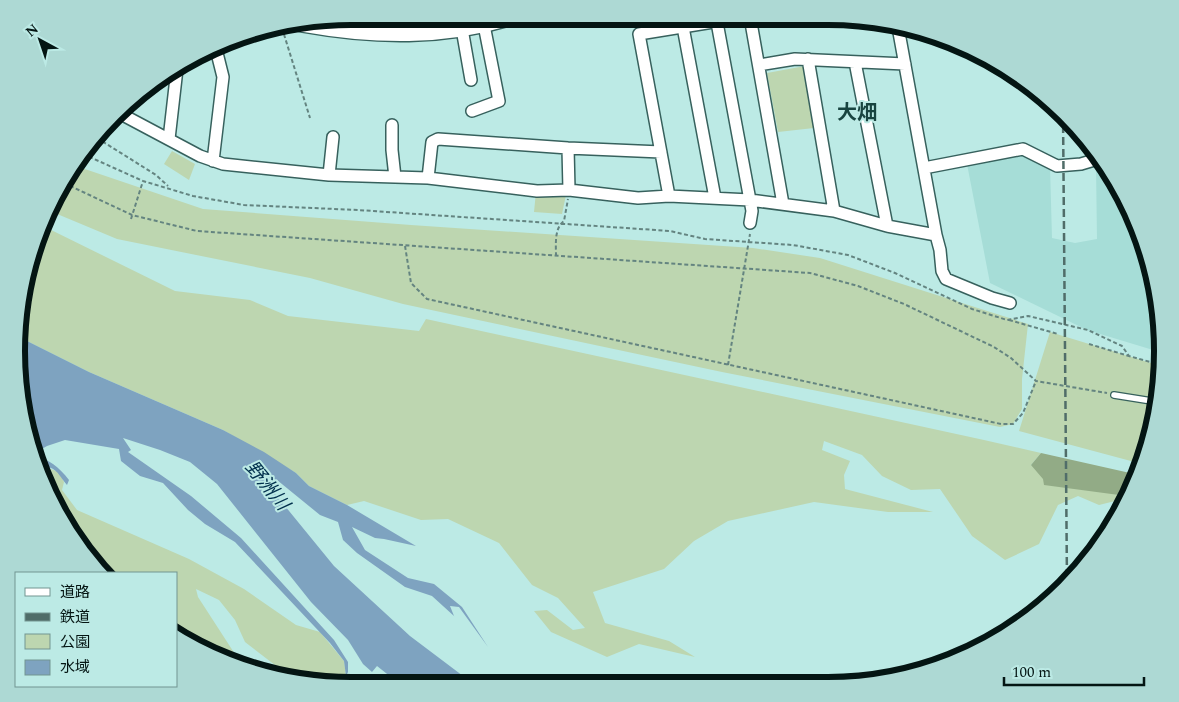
<svg xmlns="http://www.w3.org/2000/svg" width="1179" height="702" font-family="Spectral,'Noto Sans JP',serif">
	<style>
		.built { fill: #a6ddd7 }
		.green { fill: #bdd6b0 }
		.forest { fill: #92ab86 }
		.water { fill: #7ea3c0 }
		.lines { fill: none; stroke-linecap: round; stroke-linejoin: round }
		.lane-casing { stroke: #37615d; stroke-width: 8 }
		.street-casing { stroke: #37615d; stroke-width: 14 }
		.secondary-casing { stroke: #37615d; stroke-width: 18 }
		.path { stroke: #648480; stroke-width: 2; stroke-dasharray: 4 2.5; stroke-linecap: butt }
		.lane { stroke: #fff; stroke-width: 5.5 }
		.street { stroke: #fff; stroke-width: 11 }
		.secondary { stroke: #fff; stroke-width: 15 }
		.rail { stroke: #506d69; stroke-width: 2.5; stroke-dasharray: 8 4; stroke-linecap: butt }
		.labels { text-anchor: middle; stroke-width: 4; stroke-linejoin: round; paint-order: stroke }
		.water-label { font-size: 19px; font-style: italic; fill: #002f4c; stroke: #bceae5 }
		.quarter-label { font-size: 20px; font-weight: bold; fill: #184440; stroke: #bceae5 }
		.rim { fill: none; stroke: #041513; stroke-width: 6 }
	</style>
	<rect width="100%" height="100%" fill="#bceae5"/>
	<path class="built" d="M1025,155L1050,167L1052,238L1075,243L1097,239L1096,166L1105,163L1106,165L1137,223L1156,286L1163,353L1087,330L990,283L967,164Z"/>
	<path class="green" d="M368,16H475V17L370,23Z
		M805,66L814,128L778,132L767,73Z
		M172,151L195,164L189,180L164,164Z
		M73,165L203,209L411,225L753,248L820,258L1028,324L1022,379V409L1013,424L1000,427L722,372L403,304L310,278L117,239L50,211Z
		M536,192L566,195L562,214L534,212Z
		M43,226L175,291L250,300L288,316L419,331L426,319L984,440L1041,453L1031,465L1127,498L1099,505L1078,496L1058,505L1039,544L1005,560L972,536L940,489L911,490L882,476L862,455L824,441L822,450L850,461L844,475L845,489L933,512H888L814,502L728,521L694,541L664,569L593,592L605,623L669,641L695,657L639,644L607,657L551,632L534,611L547,610L573,630L585,628L558,598L532,585L499,543L448,519L421,520L364,501L347,505L309,486L296,473L223,430L89,372L19,337L34,244Z
		M1050,332L1161,366L1156,417L1142,464L1019,431Z
		M40,465L59,472L64,482L62,490L77,510L189,559L244,589L296,625L320,632L344,661L346,676L329,675L307,681L298,679L284,672L245,642L235,620L219,600L196,589L198,597L244,668L176,635V573H105L85,555L42,473H50Z"/>
	<path class="forest" d="M1041,453L1139,475L1127,498L1119,495L1044,485L1043,479L1031,465Z"/>
	<path class="water" d="M19,337L89,372L223,430L264,452L296,473L309,486L347,505L416,546L384,539L375,538L352,527L365,550L408,578L434,584L462,607L488,647L459,607L450,606L458,626L454,616L432,596L405,587L357,553L343,540L338,522L320,515L277,480L271,479L276,495L334,566L410,636L475,685H401L377,666L372,672L363,664L348,640L311,602L217,484L190,462L160,450L123,438L131,450L128,452L191,496L241,538L334,640L348,662V672L346,676L344,661L330,643L235,542L205,524L188,510L163,483L140,476L121,461L119,449L65,440L47,446L33,454L16,351Z
		M34,456C49,459 59,467 69,480L67,485C57,473 58,468 40,465L52,474L42,473Z"/>
	<g class="lines">
		<g class="lane-casing">
			<path id="lane" d="M1114,395L1158,402"/>
		</g>
		<g class="street-casing">
			<path id="street" d="M716,17L752,211L750,223
				M750,17L783,204
				M683,27L715,198
				M898,27L936,235L940,250L942,271L946,279L992,298L1010,303
				M462,29L471,80
				M808,59L834,211
				M855,62L887,226
				M759,65L795,59L905,64
				M472,111L499,101L484,25
				M121,114L200,156L223,164L329,175L428,178L537,191L569,190L638,198L669,196L750,200L834,211L887,226L936,235
				M392,125V150L395,177
				M169,139L177,69
				M568,148L569,190
				M213,161L223,77L216,49
				M924,168L1023,149L1057,166L1081,164L1101,158
				M329,175L333,137
				M428,178L432,142L438,139L568,148L661,152
				M669,196L639,34L744,17"/>
		</g>
		<g class="secondary-casing">
			<path id="secondary" d="M302,24C375,37 443,39 515,16"/>
		</g>
		<path class="path" d="M282,28L310,118
			M97,138L156,175L168,186
			M83,154L143,181L193,196L244,205L358,210L670,231L705,239L793,245L848,255L895,273L972,309L1007,320L1028,316L1088,330L1122,346L1129,356L1161,365
			M64,183L132,215L197,231L810,273L858,286L904,304L994,347L1011,358L1036,381L1107,393
			M131,219L143,181
			M405,246L411,283L427,299L1001,424H1013L1023,413L1036,381
			M556,256C556,245 554,228 564,221L568,199
			M1009,320L1058,334
			M1089,344L1129,356
			M728,365L750,234"/>
		<use href="#lane" class="lane"/>
		<use href="#street" class="street"/>
		<use href="#secondary" class="secondary"/>
		<path class="rail" d="M1063,113L1067,584
			M28,282L37,237"/>
	</g>
	<g class="labels">
		<g class="water-label">
			<text transform="translate(268 485) rotate(51)" y="7">野洲川</text>
		</g>
		<g class="quarter-label">
			<text x="857" y="119">大畑</text>
		</g>
	</g>
	<path d="M0 0H1179V702H0ZM351 25H828A326 326 0 0 1 1154 351V351A326 326 0 0 1 828 677H351A326 326 0 0 1 25 351V351A326 326 0 0 1 351 25Z" fill="#add9d4" fill-rule="evenodd"/>
	<path class="rim" d="M351 25H828A326 326 0 0 1 1154 351V351A326 326 0 0 1 828 677H351A326 326 0 0 1 25 351V351A326 326 0 0 1 351 25Z"/>
	<rect x="15" y="572" width="162" height="115" fill="#bceae5" stroke="#729591"/>
	<rect x="25" y="588" width="25" height="8" fill="#ffffff" stroke="#729591"/>
	<text x="60" y="597" font-size="15" fill="#041513">道路</text>
	<rect x="25" y="613" width="25" height="8" fill="#506d69" stroke="#729591"/>
	<text x="60" y="622" font-size="15" fill="#041513">鉄道</text>
	<rect x="25" y="634" width="25" height="15" fill="#bdd6b0" stroke="#729591"/>
	<text x="60" y="647" font-size="15" fill="#041513">公園</text>
	<rect x="25" y="660" width="25" height="15" fill="#7ea3c0" stroke="#729591"/>
	<text x="60" y="672" font-size="15" fill="#041513">水域</text>
	<g transform="translate(40 40) rotate(320)" stroke="#bceae5" stroke-width="4" paint-order="stroke">
	<path d="M0-4L9 19L0 12L-9 19Z" fill="#041513"/>
	<text y="-8" font-size="14" font-weight="bold" text-anchor="middle" fill="#041513">N</text>
	</g>
	<path d="M1004 677v8h140v-8" fill="none" stroke="#041513" stroke-width="2.5"/>
	<text x="1012" y="677" font-size="15" fill="#041513" stroke="#bceae5" stroke-width="4" paint-order="stroke">100 m</text>
</svg>
